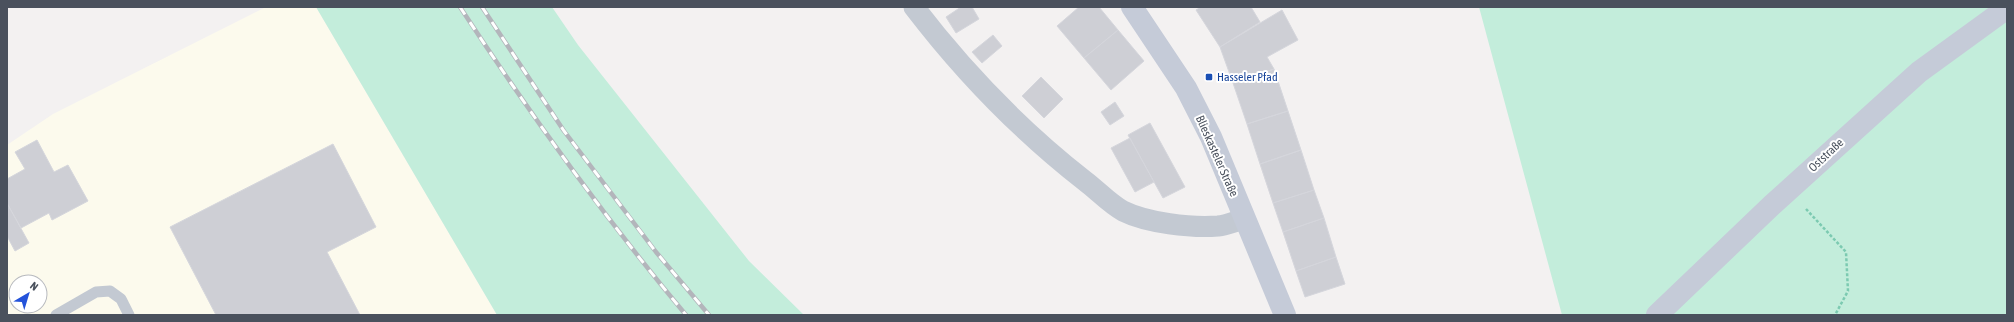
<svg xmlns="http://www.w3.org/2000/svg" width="2014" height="322" font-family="'Asap Condensed',sans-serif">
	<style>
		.commercial { fill: #fcfaed; fill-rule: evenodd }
		.green { fill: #c3eddb }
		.building { fill: #cecfd5; stroke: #d5d6dc }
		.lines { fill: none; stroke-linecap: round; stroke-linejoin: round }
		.path { stroke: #7ccab1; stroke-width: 2.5; stroke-dasharray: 3 2; stroke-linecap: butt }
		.service { stroke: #c3c9d2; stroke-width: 11 }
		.minor { stroke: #c3c9d2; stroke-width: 21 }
		.secondary { stroke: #c5cbd8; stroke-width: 22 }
		.rail-casing { stroke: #b3b5bb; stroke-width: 4.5 }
		.rail { stroke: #fff; stroke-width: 3; stroke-dasharray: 9; stroke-linecap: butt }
		.transit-dot { fill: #1a4fb4; stroke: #fff; stroke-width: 1.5 }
		.labels { text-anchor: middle; stroke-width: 4; stroke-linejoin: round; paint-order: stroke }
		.transit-label { font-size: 12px; fill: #164399; stroke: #fff; text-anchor: start }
		.street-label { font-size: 12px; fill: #4a515d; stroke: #fff }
	</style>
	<rect width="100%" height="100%" fill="#f3f1f1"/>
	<path class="commercial" d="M266,7H316L497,315H7V145L53,114ZM16,282H40V306H16Z"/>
	<path class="green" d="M316,7H552L578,45L749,261L804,315H497Z
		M1479,7H2007V315H1562Z"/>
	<path class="building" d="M961,7H972L979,19L956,33L946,17Z
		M1079,7H1099L1118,30L1084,58L1057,26Z
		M1201,7H1251L1260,22L1220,47L1196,10Z
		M1282,10L1298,40L1267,57L1274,69L1233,83L1220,47Z
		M1118,30L1144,61L1111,90L1084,58Z
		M993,35L1002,46L982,63L972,52Z
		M1274,69L1288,111L1247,124L1233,83Z
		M1041,77L1063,99L1044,118L1022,96Z
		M1115,102L1124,116L1110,125L1101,112Z
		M1288,111L1301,150L1260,164L1247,124Z
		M1150,123L1185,187L1163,198L1128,135Z
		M1130,138L1154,182L1135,192L1111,148Z
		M37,140L54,172L68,165L88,201L52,220L49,213L21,228L7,203V179L25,169L15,152Z
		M333,144L376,227L327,252L360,315H216L170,227Z
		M1301,150L1314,190L1273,203L1260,164Z
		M1314,190L1324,218L1283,232L1273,203Z
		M8,205L29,243L15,251L7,236Z
		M1324,218L1336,257L1296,271L1283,232Z
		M1336,257L1345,284L1305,297L1296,271Z"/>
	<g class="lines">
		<path class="path" d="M1806,209L1846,252L1848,291L1835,315"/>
		<path class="service" d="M56,315L96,292L110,291L121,299L129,315"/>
		<path class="minor" d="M914,7C963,71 1021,131 1085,181C1097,190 1110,204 1123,211C1147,223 1191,228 1218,226C1227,225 1236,221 1244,219"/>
		<path class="secondary" d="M1132,7L1186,88L1211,137L1285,315
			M1657,315L1772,205L1919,72L2007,8"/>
		<g class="rail-casing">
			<path id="rail" d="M460,7C530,114 604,217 686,315
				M482,7L564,131L656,252L709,315"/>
		</g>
		<use href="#rail" class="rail"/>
	</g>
	<rect class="transit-dot" x="1205" y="73" width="8" height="8" rx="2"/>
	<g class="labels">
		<g class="transit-label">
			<text x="1217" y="81">Hasseler Pfad</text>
		</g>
		<g class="street-label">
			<text transform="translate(1826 155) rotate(-43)" y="4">Oststraße</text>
			<text transform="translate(1217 156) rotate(66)" y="4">Blieskasteler Straße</text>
		</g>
	</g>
	<rect width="2014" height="322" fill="none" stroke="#4a515d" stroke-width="16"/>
	<g transform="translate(28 294) rotate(38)"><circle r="19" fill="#ffffff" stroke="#b7b9be"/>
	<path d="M0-3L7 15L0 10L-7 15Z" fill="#2453da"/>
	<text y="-6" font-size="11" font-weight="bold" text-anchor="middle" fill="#4a515d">N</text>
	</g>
</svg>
